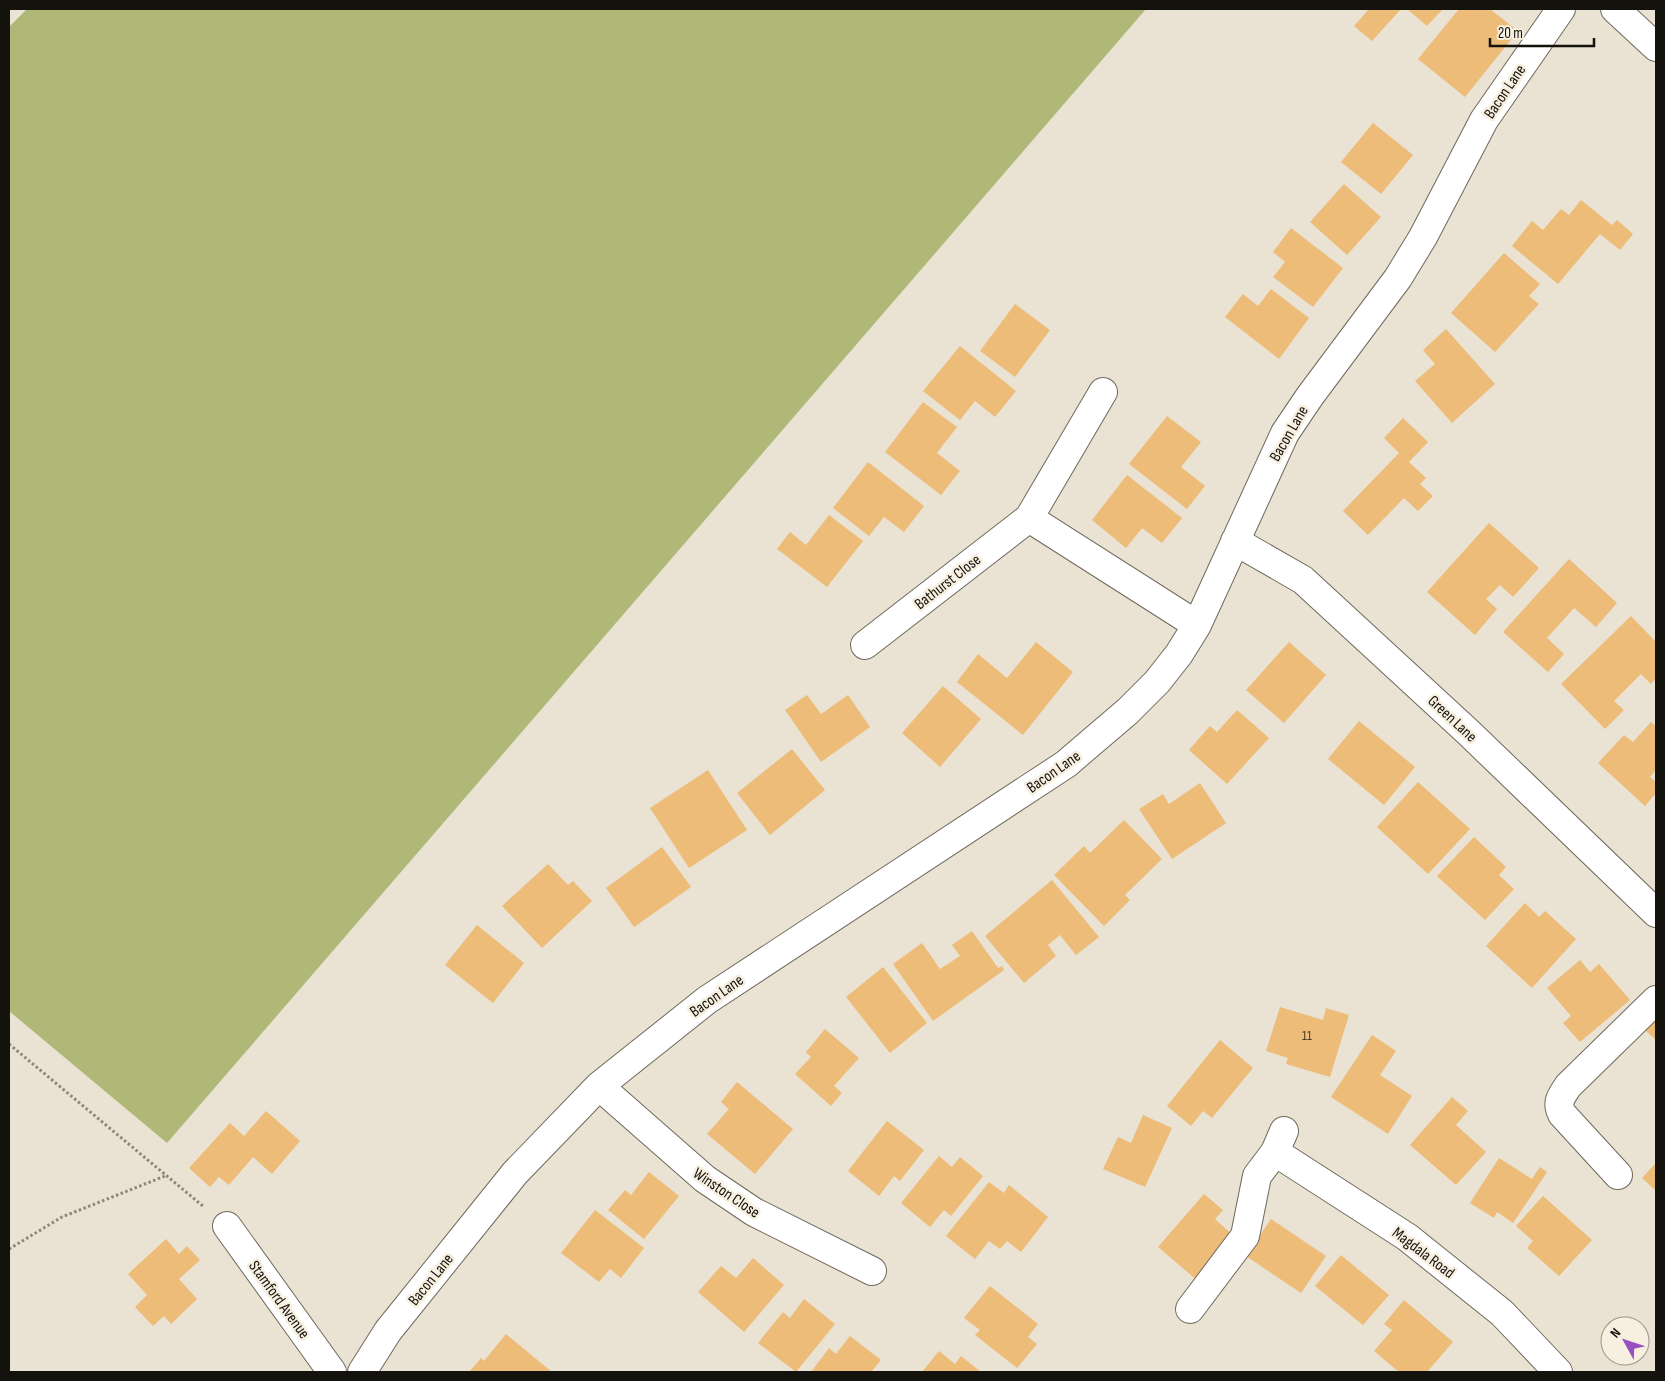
<svg xmlns="http://www.w3.org/2000/svg" width="1665" height="1381" font-family="'Sofia Sans Condensed',sans-serif">
	<style>
		.green { fill: #afb876 }
		.building { fill: #ecbc78 }
		.lines { fill: none; stroke-linecap: round; stroke-linejoin: round }
		.minor-casing { stroke: #6f695c; stroke-width: 30 }
		.major-casing { stroke: #6f695c; stroke-width: 30 }
		.path { stroke: #8c867c; stroke-width: 3; stroke-dasharray: 2.5 2.5; stroke-linecap: butt }
		.minor { stroke: #fff; stroke-width: 28 }
		.major { stroke: #fff; stroke-width: 28 }
		.labels { text-anchor: middle; stroke-width: 5; stroke-linejoin: round; paint-order: stroke }
		.number-label { font-size: 14px; fill: #4a3c28 }
		.street-label { font-size: 16px; fill: #14120d; stroke: #f7efe0 }
	</style>
	<rect width="100%" height="100%" fill="#eae2d3"/>
	<path class="green" d="M27,9H1146L167,1143L9,1011V27Z"/>
	<path class="building" d="M1369,9H1401L1372,41L1354,26Z
		M1407,9H1443L1427,26Z
		M1459,9H1490L1518,31L1465,97L1418,59Z
		M1373,123L1413,155L1381,194L1341,162Z
		M1344,184L1381,217L1347,255L1310,222Z
		M1581,200L1612,225L1617,220L1633,234L1620,250L1600,234L1558,284L1512,246L1532,221L1543,230L1561,209L1569,215Z
		M1291,228L1343,268L1313,307L1273,277L1285,262L1273,252Z
		M1504,253L1540,284L1529,296L1539,304L1495,352L1451,313Z
		M1271,289L1309,318L1279,359L1225,317L1243,294L1258,306Z
		M1015,304L1050,330L1015,377L980,351Z
		M1446,329L1495,384L1452,423L1415,381L1435,364L1423,350Z
		M960,346L1016,391L995,417L975,401L960,420L923,391Z
		M923,402L957,427L937,453L960,471L941,495L885,452Z
		M1167,416L1201,442L1181,467L1205,486L1187,509L1129,464Z
		M1403,418L1428,442L1409,462L1426,478L1420,484L1433,496L1418,511L1404,498L1368,535L1343,511L1399,453L1384,438Z
		M868,462L924,506L904,532L884,517L869,536L833,508Z
		M1127,475L1182,518L1162,543L1142,528L1126,548L1092,520Z
		M829,515L863,541L827,587L777,549L790,532L806,545Z
		M1489,523L1539,568L1513,597L1500,585L1486,599L1497,609L1475,635L1427,592Z
		M1569,559L1617,603L1596,627L1574,608L1547,638L1564,654L1548,672L1503,632Z
		M1631,616L1656,642V678L1651,684L1641,674L1614,701L1624,710L1605,729L1561,684Z
		M1036,642L1073,672L1023,735L957,682L978,654L1007,678Z
		M1289,642L1326,675L1284,723L1246,690Z
		M943,686L981,719L940,767L902,733Z
		M807,695L821,714L848,695L870,727L821,762L785,710Z
		M1237,710L1269,738L1227,784L1189,750L1210,726L1217,732Z
		M1359,721L1415,767L1384,805L1328,759Z
		M1651,722L1656,726V770L1650,777L1656,782V793L1645,806L1598,763L1624,735L1633,742Z
		M792,749L825,790L770,835L737,793Z
		M708,770L747,830L689,868L650,808Z
		M1418,782L1470,829L1428,874L1377,827Z
		M1200,783L1226,823L1172,859L1139,809L1163,794L1169,804Z
		M1124,820L1162,859L1125,895L1130,900L1104,926L1054,875L1084,846L1090,853Z
		M1474,837L1506,867L1499,875L1514,889L1485,920L1437,876Z
		M662,847L691,887L634,927L606,888Z
		M548,864L568,885L573,881L592,901L542,948L502,906Z
		M1052,880L1099,937L1076,955L1060,935L1048,945L1056,956L1024,983L985,936Z
		M1525,903L1539,917L1545,911L1576,939L1532,988L1486,946Z
		M477,925L524,963L493,1003L445,965Z
		M972,931L998,968L1002,966L1004,970L933,1021L893,964L922,943L940,969L960,956L952,945Z
		M1580,960L1590,972L1599,964L1630,1000L1580,1042L1563,1023L1571,1016L1547,988Z
		M883,967L927,1023L890,1053L846,997Z
		M1280,1007L1323,1020L1326,1008L1349,1015L1330,1077L1286,1064L1288,1058L1266,1051Z
		M1656,1015V1040L1644,1029Z
		M825,1029L859,1058L834,1086L842,1093L831,1106L795,1074L811,1057L806,1052Z
		M1372,1035L1396,1051L1380,1075L1412,1096L1388,1134L1331,1097Z
		M1220,1040L1253,1068L1212,1118L1203,1111L1191,1126L1167,1106Z
		M737,1082L793,1129L755,1174L707,1134L729,1109L721,1102Z
		M1452,1097L1468,1111L1456,1125L1486,1152L1456,1185L1410,1145Z
		M266,1111L300,1141L272,1174L253,1157L229,1185L219,1177L210,1187L189,1168L230,1123L244,1136Z
		M1143,1115L1172,1128L1145,1187L1103,1169L1118,1137L1131,1143Z
		M887,1121L924,1150L900,1181L894,1176L879,1196L848,1171Z
		M939,1156L952,1167L960,1157L983,1176L951,1216L944,1210L930,1227L901,1203Z
		M1499,1158L1532,1179L1540,1167L1547,1172L1513,1223L1497,1212L1494,1218L1470,1203Z
		M1656,1163V1191L1642,1178Z
		M649,1172L679,1196L644,1239L608,1210L625,1190L631,1195Z
		M989,1182L1004,1193L1009,1185L1048,1217L1021,1252L1007,1241L1000,1249L989,1241L975,1259L946,1236Z
		M1204,1194L1223,1210L1215,1219L1237,1239L1199,1282L1158,1247Z
		M1543,1196L1592,1240L1559,1276L1527,1248L1533,1241L1516,1226Z
		M595,1210L644,1248L621,1278L610,1269L599,1282L561,1253Z
		M1271,1219L1326,1256L1301,1293L1246,1256Z
		M166,1239L179,1254L187,1246L200,1260L179,1279L197,1299L171,1324L164,1316L153,1326L135,1307L147,1295L128,1274Z
		M1341,1255L1389,1295L1363,1325L1315,1286Z
		M753,1258L784,1285L744,1332L698,1292L721,1266L736,1278Z
		M990,1286L1038,1324L1028,1337L1037,1344L1017,1368L975,1335L980,1330L964,1318Z
		M804,1299L835,1324L796,1372L758,1343L783,1312L790,1318Z
		M1404,1300L1453,1342L1427,1372H1399L1374,1351L1392,1330L1384,1324Z
		M506,1334L552,1372H469L481,1358L484,1361Z
		M850,1336L881,1360L871,1372H811L829,1348L836,1354Z
		M939,1351L955,1364L961,1356L981,1372H922Z"/>
	<g class="lines">
		<g class="minor-casing">
			<path id="minor" d="M1029,518L1197,625
				M1235,541L1303,580L1468,732L1656,913
				M865,645L1029,518L1103,392
				M599,1086L705,1179L754,1212L872,1271
				M1275,1152L1407,1237L1502,1313L1558,1372
				M1618,1175L1562,1114C1556,1102 1561,1097 1568,1086L1656,1000
				M227,1226L332,1372
				M1190,1309L1245,1236L1257,1176L1275,1152L1284,1131
				M362,1372L388,1331L515,1173L599,1086L707,1000L1066,764L1128,711L1157,682L1179,654L1197,625L1285,433L1310,396L1398,278L1423,237L1484,120L1561,9"/>
		</g>
		<g class="major-casing">
			<path id="major" d="M1615,9L1656,47"/>
		</g>
		<path class="path" d="M9,1044L204,1207
			M9,1249L62,1217L165,1176"/>
		<use href="#minor" class="minor"/>
		<use href="#major" class="major"/>
	</g>
	<g class="labels">
		<g class="number-label">
			<text x="1307" y="1040">11</text>
		</g>
		<g class="street-label">
			<text transform="translate(1504 91) rotate(-56)" y="6">Bacon Lane</text>
			<text transform="translate(1288 433) rotate(-60)" y="6">Bacon Lane</text>
			<text transform="translate(947 581) rotate(-38)" y="6">Bathurst Close</text>
			<text transform="translate(1453 718) rotate(43)" y="6">Green Lane</text>
			<text transform="translate(1053 771) rotate(-35)" y="6">Bacon Lane</text>
			<text transform="translate(716 995) rotate(-35)" y="6">Bacon Lane</text>
			<text transform="translate(727 1192) rotate(34)" y="6">Winston Close</text>
			<text transform="translate(1424 1252) rotate(37)" y="6">Magdala Road</text>
			<text transform="translate(430 1279) rotate(-51)" y="6">Bacon Lane</text>
			<text transform="translate(280 1299) rotate(54)" y="6">Stamford Avenue</text>
		</g>
	</g>
	<rect width="1665" height="1381" fill="none" stroke="#14120d" stroke-width="20"/>
	<g transform="translate(1625 1341) rotate(310)"><circle r="24" fill="#f7efe0" stroke="#9c978c"/>
	<path d="M0-4L9 19L0 12L-9 19Z" fill="#994fc2"/>
	<text y="-8" font-size="14" font-weight="bold" text-anchor="middle" fill="#14120d">N</text>
	</g>
	<path d="M1490 38v8h104v-8" fill="none" stroke="#14120d" stroke-width="2.5"/>
	<text x="1498" y="38" font-size="15" fill="#14120d" stroke="#f7efe0" stroke-width="4" paint-order="stroke">20 m</text>
</svg>
